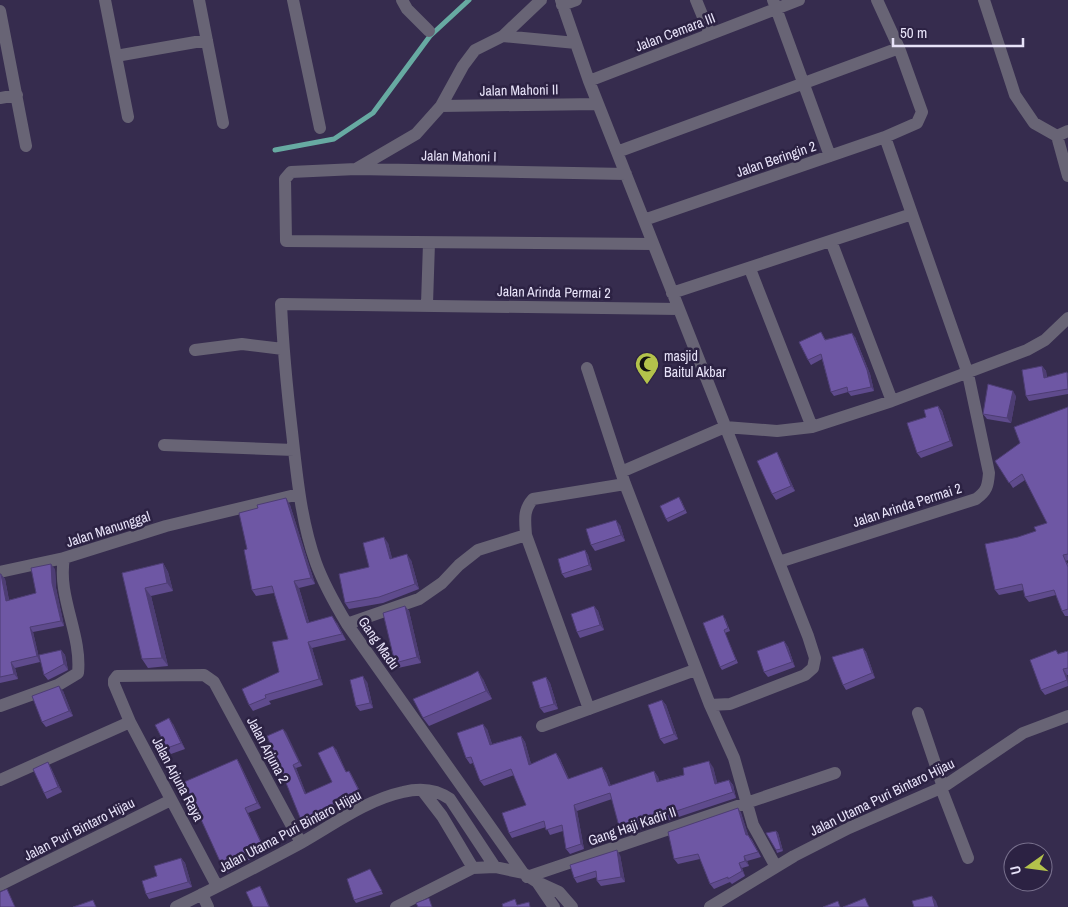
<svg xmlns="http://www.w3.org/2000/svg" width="1068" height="907" font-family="'Archivo Narrow',sans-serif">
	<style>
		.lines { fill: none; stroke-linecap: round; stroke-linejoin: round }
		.stream { stroke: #67aaa2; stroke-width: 5 }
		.minor { stroke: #686475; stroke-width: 12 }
		.wall { fill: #5f4b8d }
		.shaded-wall { fill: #4d3d73 }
		.building { fill: #6e57a4; stroke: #4d3d73 }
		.labels { text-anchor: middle; stroke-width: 5; stroke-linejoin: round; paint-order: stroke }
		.street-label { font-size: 14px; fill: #e8e3f9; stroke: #2c2243 }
		.poi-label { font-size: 14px; fill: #e8e3f9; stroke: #2c2243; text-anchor: start }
	</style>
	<rect width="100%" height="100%" fill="#362c4e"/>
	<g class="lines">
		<path class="stream" d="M275,150L334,139L373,113L430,36L469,0"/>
		<path class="minor" d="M105,0L128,117
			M199,0L223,123
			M293,0L320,128
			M402,0L407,9L429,31
			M561,0L589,81L808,636L815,658L813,668L805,675L730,704L710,705L625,484L587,368
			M696,0L710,34
			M773,0L830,156
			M984,0L1015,95L1034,123L1057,136
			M562,5L576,0
			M0,11L26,146
			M503,36L576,43
			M116,56L207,40
			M589,81L799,0
			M0,98L17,95
			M441,106L598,104
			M1057,136L1068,176
			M1057,136L1068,131
			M617,152L899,48
			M356,169L416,134L441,106L463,66L475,50L503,36L541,0
			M626,174L356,169L291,172L285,179L286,241L653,244
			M644,220L885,137L917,123L922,112L899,48L877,0
			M831,241L892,401
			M750,269L812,427
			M672,293L912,214
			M427,304L429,243
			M195,350L242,344L283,349
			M164,445L294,450
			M621,472L725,427L777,431L812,427L892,401L1027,350L1045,340L1068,318
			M779,562L976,499C987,491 988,486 989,473L968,374L885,137
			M0,572L64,558L166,526L299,494
			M347,624L419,599L442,583L459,565L478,550L526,535
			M710,705L734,758L753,825L776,867
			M0,706L58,685L78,673C82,634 57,597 64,558
			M589,709L526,535C525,520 523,510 533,499L625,484
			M918,713L943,787
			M542,726L695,670
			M0,780L130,722
			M941,788L968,858
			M422,790L442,816L473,868
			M527,877L835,773
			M537,882L559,892L572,907
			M0,885L171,800
			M217,886L130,722L114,684V680L117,676L204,675L214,682L301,843
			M202,894L208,907
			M176,907C218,887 260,865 301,843C333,825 366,800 403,792C419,788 436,789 450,799L495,867
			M396,907L473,868L495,867L523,873
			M554,907L537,882L523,873L347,624C335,604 324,585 316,563C301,521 297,477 292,432C287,389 283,347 281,304L679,309
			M710,907L794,856L849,828L943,787L1023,733L1068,716"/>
	</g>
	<path class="wall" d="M821,332L825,339L855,337L870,374L874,391L851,396L848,392L834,396L831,392L822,359L811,365L808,360Z
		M1042,366L1046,371L1047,378L1068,373V394L1029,401L1026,396Z
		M1016,396L1011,423L987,419L983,414Z
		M938,406L942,411L953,446L921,458L917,453L926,417Z
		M1068,407V560L1066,561L1068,564V616H1065L1062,611L1056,595L1029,602L1025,597L1024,590L999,595L995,590L1018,537L1036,531L1047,523L1025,480L1013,488L995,461L1020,443Z
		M780,458L795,491L776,500L772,494Z
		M286,498L290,505L315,584L299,588L309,622L337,623L346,640L312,648L323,685L269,701L271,704L253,711L249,705L279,672L288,639L274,593L256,596L252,590L247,549L258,508Z
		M681,500L687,513L668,522L666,519Z
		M620,525L625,541L595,551L591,545Z
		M388,543L392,559L411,560L419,589L383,603L349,609L345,603L369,567Z
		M585,550L588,555L592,570L565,578L562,574Z
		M163,563L168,572L173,591L151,596L168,666L148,668L142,659L122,573Z
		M55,569L56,588L64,626L33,632L40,662L15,668L18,679L0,683V574L5,579L9,600L36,593Z
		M405,606L409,611L421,663L398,668L395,663Z
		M594,606L598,611L604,630L580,638L577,632Z
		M725,618L730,631L725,633L738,663L722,670L720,667Z
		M784,641L788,647L795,667L768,677L764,672Z
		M863,648L866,652L875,678L846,690L843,685Z
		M61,650L65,655L68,670L48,680L44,675Z
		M1068,651V675H1067L1068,686L1045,695L1041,690L1059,653Z
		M546,677L550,683L558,709L544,713L540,708Z
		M483,679L492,699L429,726L423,718Z
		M367,682L373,708L360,711L356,706Z
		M63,691L73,716L46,727L42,722Z
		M662,700L666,705L678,739L664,744L660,739Z
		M173,724L185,749L171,754L167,748Z
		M283,729L302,766L296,768L306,794L332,782L336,749L346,772L349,771L351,774L362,795L304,824L301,820Z
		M487,729L492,744L521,736L525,742L531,764L556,753L560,759L569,779L602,767L606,773L611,786L654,771L658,777L659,781L713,767L717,783L729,780L733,785L736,798L624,835L620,830L612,799L577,811L584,849L570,854L566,849L563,831L550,835L546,827L512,838L509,833L526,805L514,775L484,786L480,781L473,763L470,764L466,758Z
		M237,759L240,764L261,808L248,813L266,852L240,864V866L227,873L223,868Z
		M51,768L62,792L47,799L44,793Z
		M738,808L741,813L748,835L752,840L761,857L747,861L749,866L742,868L745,876L732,884L730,882L714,889L710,884L700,859L678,864L674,859Z
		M776,831L778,833L783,851L777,853L776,850Z
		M620,855L625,882L601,886L597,881V877L577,883L574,878Z
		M181,858L185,863L192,887L149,899L146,894Z
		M370,869L383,894L356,903L354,900Z"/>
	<path class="shaded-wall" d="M852,333L855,337L870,374L874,391L871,387Z
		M1042,366L1046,371L1047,383L1044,378Z
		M1013,391L1016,396L1011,423L1007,418Z
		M938,406L942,411L953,446L950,441Z
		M777,452L780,458L795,491L791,486Z
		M286,498L290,505L315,584L311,578Z
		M616,520L620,525L625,541L621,535Z
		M384,537L388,543L394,565L390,559Z
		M585,550L588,555L592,570L589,565Z
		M407,554L411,560L419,589L415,584Z
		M163,563L168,572L173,591L167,583Z
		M51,564L55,569L56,588L64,626L61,621L52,583Z
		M1,574L5,579L10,606L6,601Z
		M294,581L299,588L311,629L307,623Z
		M145,588L151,596L168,666L162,658Z
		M405,606L409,611L421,663L417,657Z
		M594,606L598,611L604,630L600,625Z
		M332,616L337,623L346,640L342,634Z
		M30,627L33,632L40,662L37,656Z
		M784,641L788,647L795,667L792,662Z
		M308,642L312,648L323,685L319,679Z
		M863,648L866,652L875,678L872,673Z
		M61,650L65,655L68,670L64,664Z
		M11,662L15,668L18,679L14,674Z
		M1063,669L1067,675L1068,681L1067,680Z
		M478,671L483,679L492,699L486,691Z
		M363,676L367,682L373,708L370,703Z
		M546,677L550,683L558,709L554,704Z
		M59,686L63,691L73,716L69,711Z
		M662,700L666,705L678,739L674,734Z
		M169,718L173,724L185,749L181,743Z
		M483,724L487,729L494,750L490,745Z
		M283,729L286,732L302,766L299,762Z
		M521,736L525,742L533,771L529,765Z
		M333,746L336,749L348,776Z
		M556,753L560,759L571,785L568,779Z
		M237,759L240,764L261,808L257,803Z
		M709,761L713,767L719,789L715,784Z
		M48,762L51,768L62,792L58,787Z
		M293,765L296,768L308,798L305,794Z
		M602,767L606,773L613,792L609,786Z
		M654,771L658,777L661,787L657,782Z
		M729,780L733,785L736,798L733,792Z
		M574,805L577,811L584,849L581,844Z
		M245,808L248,813L266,852L263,847Z
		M738,808L741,813L750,840L746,835Z
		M776,831L778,833L783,851L781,849Z
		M617,850L620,855L625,882L621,877Z
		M744,856L747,861L749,866L745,861Z
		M181,858L185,863L192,887L188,882Z
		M739,863L742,868L745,876L742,871Z
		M260,886L263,891L270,907H269Z
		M932,896L936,901L938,907H935Z"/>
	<path class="building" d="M821,332L825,340L852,333L867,370L871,387L848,392L847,387L831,392L821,354L808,360L799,342Z
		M1042,366L1044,378L1067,372L1068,389L1026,396L1022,370Z
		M988,384L1013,391L1007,418L983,414Z
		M938,406L950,441L917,453L907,423L926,417L924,410Z
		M1068,407V554L1063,555L1068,567V609L1062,611L1054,590L1025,597L1022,584L995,590L985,544L1018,537L1036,531L1034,527L1047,523L1022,474L1009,483L995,461L1020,443L1014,427Z
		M777,452L791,486L772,494L757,461Z
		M679,497L685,510L666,519L660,506Z
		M286,498L311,578L294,581L307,623L332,616L342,634L308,642L319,679L265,695L266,698L249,705L242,689L279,672L272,642L288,639L272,586L252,590L244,550L247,549L239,513L258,508L257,505Z
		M616,520L621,535L591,545L586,529Z
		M384,537L390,559L407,554L415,584L379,597L345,603L339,574L369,567L363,543Z
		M585,550L589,565L562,574L558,559Z
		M163,563L167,583L145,588L162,658L142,659L122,573Z
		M51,564L52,583L61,621L30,627L37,656L11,662L14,674L0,677V574H1L6,601L36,593L31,568Z
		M405,606L417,657L395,663L383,613Z
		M594,606L600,625L577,632L571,614Z
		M723,615L728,628L724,630L736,660L720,667L703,623Z
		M784,641L792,662L764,672L757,651Z
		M863,648L872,673L843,685L832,657Z
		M61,650L64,664L44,675L39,655Z
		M1056,650L1058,654L1068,651V668L1063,669L1067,680L1041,690L1030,660Z
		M478,671L486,691L423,718L413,699L471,675Z
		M363,676L370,703L356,706L350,680Z
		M546,677L554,704L540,708L532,682Z
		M59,686L69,711L42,722L32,696Z
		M662,700L674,734L660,739L648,705Z
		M169,718L181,743L167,748L155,725Z
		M483,724L490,745L521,736L529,765L556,753L568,779L602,767L609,786L654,771L657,782L684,775L683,768L709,761L715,784L729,780L733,792L620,830L610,793L574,805L581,844L566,849L562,825L546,830L544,821L509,833L502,813L526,805L511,769L480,781L471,757L466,758L457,733Z
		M283,729L299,762L293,765L305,794L332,782L318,753L333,746L346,772L349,771L359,791L301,820L267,736Z
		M237,759L257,803L245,808L263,847L236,859L237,861L223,868L184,782Z
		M48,762L58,787L44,793L33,769Z
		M738,808L746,835H748L758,852L744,856L745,861L739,863L742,871L728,879V877L710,884L698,854L674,859L668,832Z
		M776,831L781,849L776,850L766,833Z
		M617,850L621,877L597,881L596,871L574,878L570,865Z
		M181,858L188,882L146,894L142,881L157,876L154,866Z
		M370,869L382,891L354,900L347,879Z
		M260,886L269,907H253L246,892Z
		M7,889L15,907H0V892Z
		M932,896L935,907H914L912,901Z
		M429,898L432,907H418L416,903Z
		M865,898L869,907H843Z
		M515,899L517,905L529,902L530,907H503L502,904Z
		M93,900L96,907H73Z
		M838,901L840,907H823Z"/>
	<defs>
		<g id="mosque-pin" transform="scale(1.25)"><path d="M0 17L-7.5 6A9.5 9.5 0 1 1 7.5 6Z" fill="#b3c24b" stroke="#2c2243"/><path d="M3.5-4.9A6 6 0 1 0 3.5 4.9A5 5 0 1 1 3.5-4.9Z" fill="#111"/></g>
	</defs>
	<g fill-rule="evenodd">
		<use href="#mosque-pin" x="647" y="364"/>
	</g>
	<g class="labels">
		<g class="street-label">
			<text transform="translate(675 32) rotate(-21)" y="5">Jalan Cemara III</text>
			<text transform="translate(519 90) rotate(-1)" y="5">Jalan Mahoni II</text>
			<text transform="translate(459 156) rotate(1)" y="5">Jalan Mahoni I</text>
			<text transform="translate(776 159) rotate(-19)" y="5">Jalan Beringin 2</text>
			<text transform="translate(554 292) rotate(1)" y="5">Jalan Arinda Permai 2</text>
			<text transform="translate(907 505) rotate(-18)" y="5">Jalan Arinda Permai 2</text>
			<text transform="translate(108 529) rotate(-18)" y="5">Jalan Manunggal</text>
			<text transform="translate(379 643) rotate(55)" y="5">Gang Madu</text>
			<text transform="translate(268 750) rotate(62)" y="5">Jalan Arjuna 2</text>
			<text transform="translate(178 779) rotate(62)" y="5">Jalan Arjuna Raya</text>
			<text transform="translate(882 797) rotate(-26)" y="5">Jalan Utama Puri Bintaro Hijau</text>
			<text transform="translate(632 826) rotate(-19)" y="5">Gang Haji Kadir II</text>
			<text transform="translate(79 829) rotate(-27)" y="5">Jalan Puri Bintaro Hijau</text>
			<text transform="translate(290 831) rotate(-28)" y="5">Jalan Utama Puri Bintaro Hijau</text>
		</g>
		<g class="poi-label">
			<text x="664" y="361">masjid<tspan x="664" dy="16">Baitul Akbar</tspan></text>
		</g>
	</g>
	<g transform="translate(1028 867) rotate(256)"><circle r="24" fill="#2c2243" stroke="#776f8c"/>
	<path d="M0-4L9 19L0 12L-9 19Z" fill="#b3c24b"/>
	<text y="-8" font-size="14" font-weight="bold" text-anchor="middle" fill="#e8e3f9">U</text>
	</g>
	<path d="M893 38v8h130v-8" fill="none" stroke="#e8e3f9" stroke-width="2.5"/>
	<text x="900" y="38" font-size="15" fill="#e8e3f9" stroke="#2c2243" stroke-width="4" paint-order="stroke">50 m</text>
</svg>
